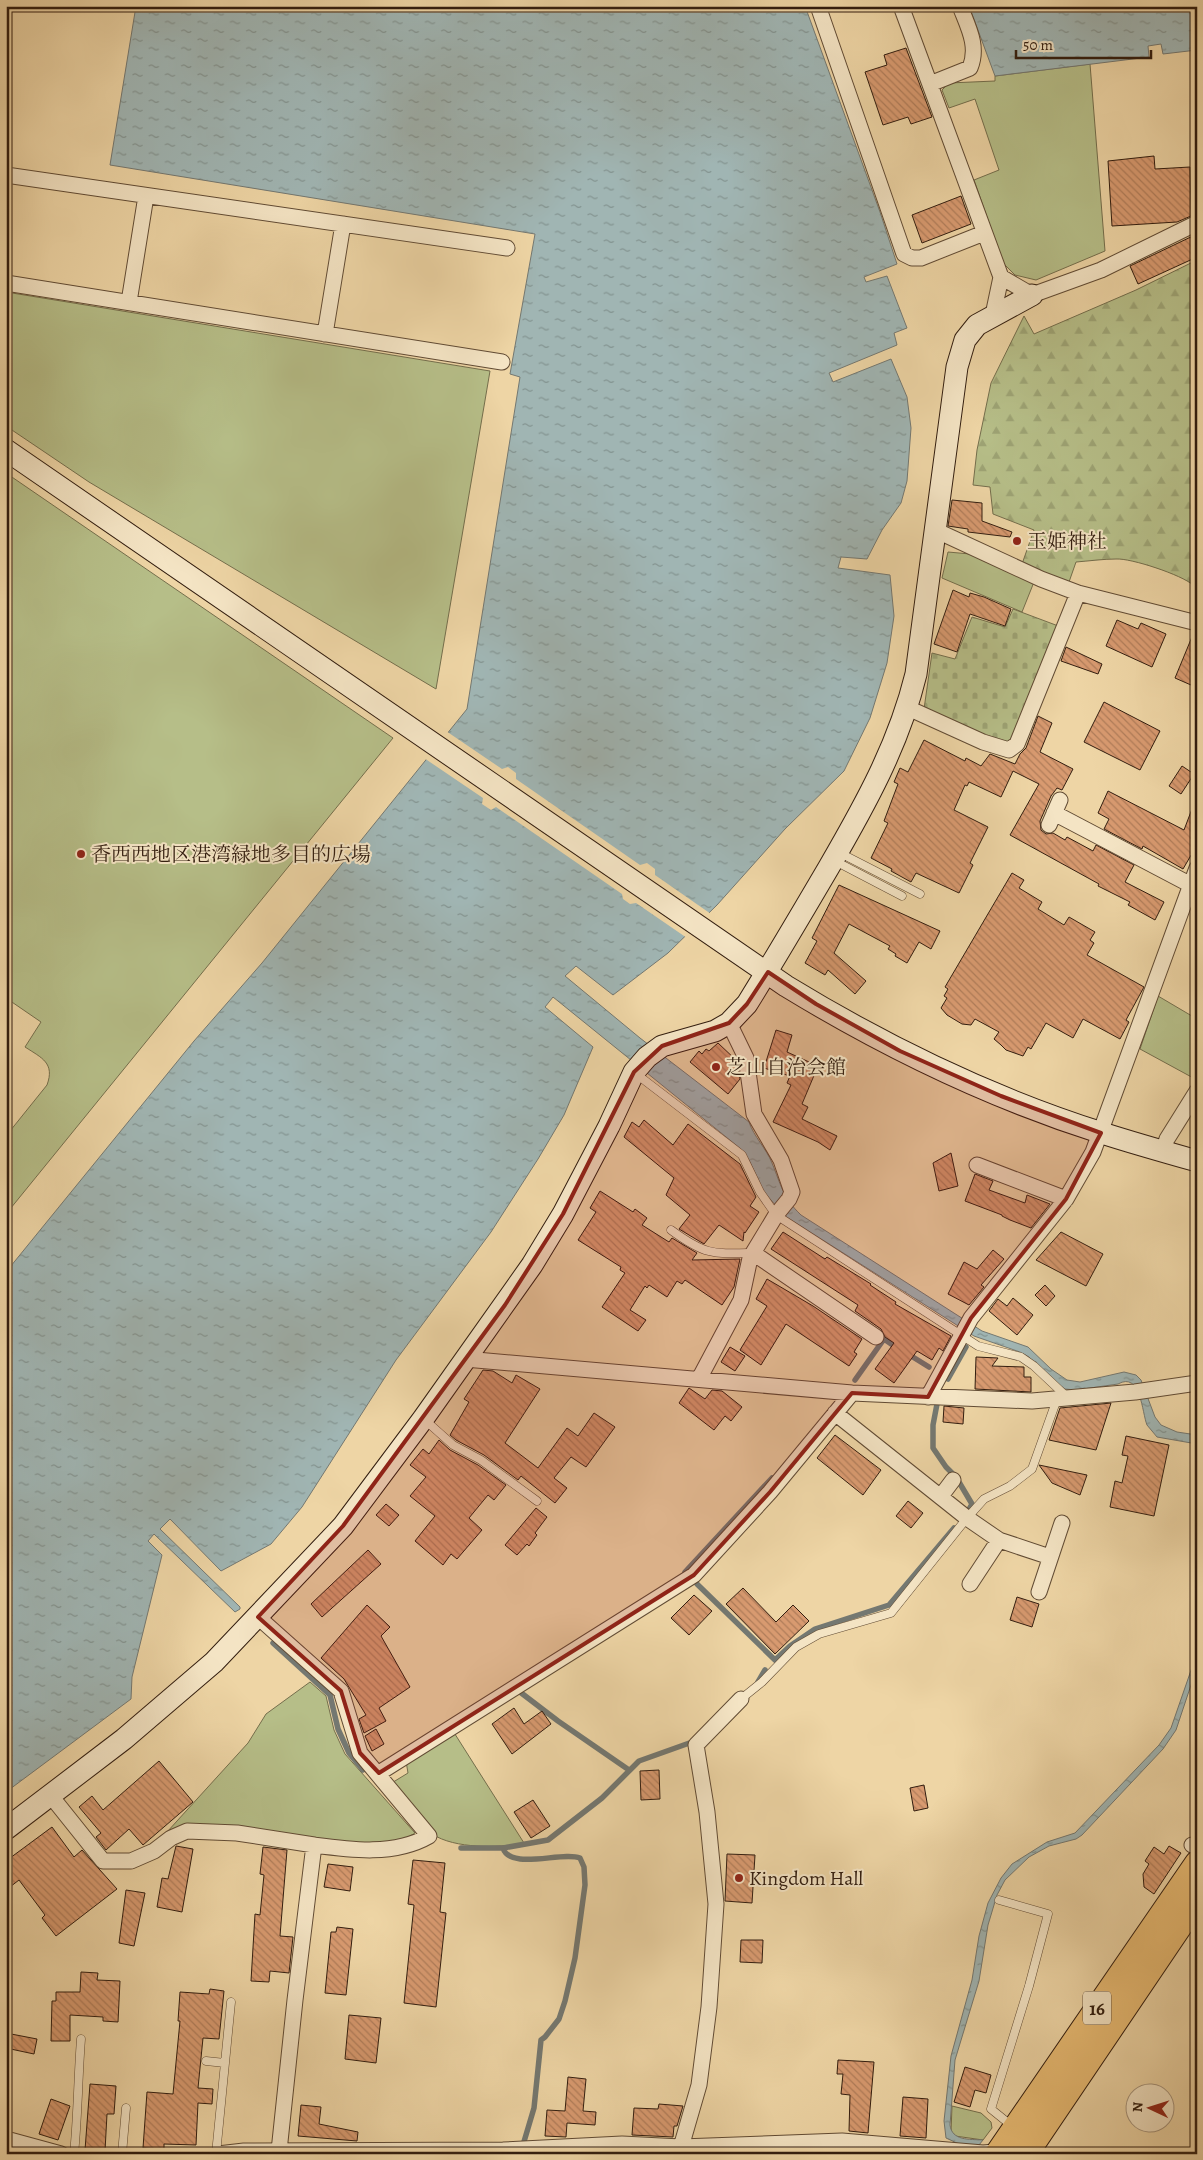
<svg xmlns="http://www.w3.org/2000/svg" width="1203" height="2160" font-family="Alegreya,'Noto Serif JP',serif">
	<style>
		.green { fill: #b6be88; stroke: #746e4c }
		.forest { fill: url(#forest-firs); stroke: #746e4c }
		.cemetery { fill: url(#cemetery-stones); stroke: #746e4c }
		.water { fill: url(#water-ripples); stroke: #747871 }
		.pier { fill: #eed5a5 }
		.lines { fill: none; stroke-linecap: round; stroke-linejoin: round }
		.stream { stroke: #747871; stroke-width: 5.5 }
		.building { fill: url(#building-back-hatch); stroke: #321d0f }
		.lane-casing { stroke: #614b34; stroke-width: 9 }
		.street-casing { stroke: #614b34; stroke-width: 17 }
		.secondary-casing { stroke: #321d0f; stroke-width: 23 }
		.primary-casing { stroke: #321d0f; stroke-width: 26 }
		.lane { stroke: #f4e4c4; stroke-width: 8 }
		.street { stroke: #f4e4c4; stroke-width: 15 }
		.secondary { stroke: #f4e4c4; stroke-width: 21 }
		.primary { stroke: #e7ba72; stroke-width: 24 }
		.marked { fill: #8f2418; fill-opacity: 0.2; stroke: #8f2418; stroke-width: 4; stroke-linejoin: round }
		.poi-dot { fill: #8f2418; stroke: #f4e4c4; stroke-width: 2 }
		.labels { text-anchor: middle; stroke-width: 4; stroke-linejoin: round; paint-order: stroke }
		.shield { fill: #f4e4c4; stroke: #6c5945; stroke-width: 1 }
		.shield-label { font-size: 19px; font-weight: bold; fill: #321d0f }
		.poi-label { font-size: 20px; fill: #321d0f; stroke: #f4e4c4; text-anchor: start }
	</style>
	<defs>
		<pattern id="forest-firs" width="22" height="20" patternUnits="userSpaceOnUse" patternTransform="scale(1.25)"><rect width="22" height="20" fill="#b6be88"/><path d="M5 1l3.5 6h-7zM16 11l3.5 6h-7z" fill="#9da374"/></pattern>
		<pattern id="cemetery-stones" width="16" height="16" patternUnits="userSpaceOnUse" patternTransform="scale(1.25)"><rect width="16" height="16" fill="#b6be88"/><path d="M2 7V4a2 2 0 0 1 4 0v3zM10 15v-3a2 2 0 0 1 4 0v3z" fill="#9da374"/></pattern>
		<pattern id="water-ripples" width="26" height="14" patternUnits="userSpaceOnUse" patternTransform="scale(1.25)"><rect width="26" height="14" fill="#a0b5b3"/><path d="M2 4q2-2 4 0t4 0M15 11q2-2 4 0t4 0" fill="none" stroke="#839390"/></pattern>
		<pattern id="building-back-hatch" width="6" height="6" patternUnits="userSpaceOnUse" patternTransform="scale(1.25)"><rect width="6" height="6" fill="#d89a70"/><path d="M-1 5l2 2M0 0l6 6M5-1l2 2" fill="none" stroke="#b07d5a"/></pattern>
	</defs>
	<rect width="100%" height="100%" fill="#eed5a5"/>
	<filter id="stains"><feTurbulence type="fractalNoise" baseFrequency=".004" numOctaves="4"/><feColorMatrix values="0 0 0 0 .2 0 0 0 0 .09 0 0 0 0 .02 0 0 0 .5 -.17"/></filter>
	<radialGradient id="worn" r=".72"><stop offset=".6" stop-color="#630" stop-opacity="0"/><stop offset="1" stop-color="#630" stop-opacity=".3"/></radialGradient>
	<path class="green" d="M1090,64L1105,251L1036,280L1015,275L1003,263L974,180L999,170L975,99L949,108L942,90L949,83L995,81V76Z
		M6,292L490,371L436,689L89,482L6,426Z
		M6,473L393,738L6,1214V1136L47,1085C55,1063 42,1058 25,1047L41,1022L6,998Z
		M948,552L970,554L1034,582L1022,612L942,578Z
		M1158,996L1197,1019V1080L1140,1049Z
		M310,1682L326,1696L334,1730L345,1754L415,1833C400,1844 377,1844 360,1845L167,1832L248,1743L266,1714Z
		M453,1731L524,1843C498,1848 455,1849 432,1834C423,1829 399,1794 390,1784L408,1773L406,1761Z
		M952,2106L981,2113L991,2122L992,2128L983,2140L955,2136L951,2132Z"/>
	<path class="forest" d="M1197,260V562L1193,585C1182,575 1131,558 1116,559C1103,559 1089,561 1076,562L1069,582L1022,564L1034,530L993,514L990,487L973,485L977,450L991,383L1024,316L1034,334L1136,290Z"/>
	<path class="cemetery" d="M1013,609L1061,627L1009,745L924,709L932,653L955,659L972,617L1005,627Z"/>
	<path class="water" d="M136,6H805L880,212L897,264L864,277L866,282L887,276L907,328L894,333L897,345L829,373L833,382L891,359L907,397L911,428L907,481L901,503L882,530L867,559L841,557L838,568L890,575L894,616L887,663L870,718L844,771L785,829L717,905L668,953L613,995L576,966L565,976L640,1038L749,1122C754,1137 766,1148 772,1163C781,1185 783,1198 801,1215L982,1331L1028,1347L1051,1369L1067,1380L1080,1382L1124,1372L1136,1375L1141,1380L1155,1417L1161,1425L1177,1432L1197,1435V1444L1157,1437C1154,1433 1150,1429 1147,1425C1142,1413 1141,1371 1118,1384L1076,1390L1065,1389L1051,1379L1029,1357L1020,1352L974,1336L785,1216L764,1192L749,1160L741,1149L553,997L545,1007L593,1047L564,1115L538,1159L491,1232L396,1360L302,1507L271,1544L221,1571L170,1519L160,1529L240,1607V1609L235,1612L154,1534L148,1541L162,1555L132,1677L131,1699L6,1792V1272L194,1041L262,963L467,709L520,377L510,374L535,234L110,165Z
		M969,6H1197V50L1163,54L1161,44L1148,46L1149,57L995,76Z
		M1197,1653V1667L1176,1730L1163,1749L1082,1835L1076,1839L1049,1846L1029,1857L1005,1880L997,1895L988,1925L979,1981L955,2060L950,2125C952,2141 969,2139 983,2140L979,2145L959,2144L946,2138L944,2121L951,2056L972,1980L979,1936L988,1903L1001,1878L1012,1864L1047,1842L1075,1833L1159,1745L1171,1728Z"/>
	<path class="pier" d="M446,731L502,769L508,767L516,773V779L640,865L647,863L655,869V875L711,914L687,938L636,903L630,904L623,899L622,894L496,807L491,810L482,804L483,798L424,758Z"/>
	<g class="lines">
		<path class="stream" d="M908,1354L929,1367
			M948,1379L966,1347
			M855,1380L884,1339L897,1348
			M937,1404L933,1425V1448L946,1467L956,1477L972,1504L968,1511
			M685,1572L772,1478
			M697,1584L775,1660L790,1646L815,1629L889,1605L954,1528
			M273,1643L330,1695L338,1729L349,1753L363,1770
			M758,1682L765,1670
			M520,1692L558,1721L629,1770
			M461,1848H503L548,1840L602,1798L639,1761L695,1741
			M503,1848C510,1871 562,1851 580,1858L584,1867L585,1885L575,1958L565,2001L559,2019L545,2037L541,2040L534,2108L523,2145"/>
	</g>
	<path class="building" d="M906,48L932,117L911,124L908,117L883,125L865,72L887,65L884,55Z
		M1154,156L1155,169L1190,167L1191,216L1177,222L1112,226L1108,161Z
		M961,196L971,224L922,243L912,215Z
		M1197,234V257L1138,284L1130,266Z
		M952,500L982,503V521L1012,532L1010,537L968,532V529L948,526Z
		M953,590L969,597L970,593L984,597L1011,609L1005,626L970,614L957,652L934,644Z
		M1117,620L1138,629L1141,623L1166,634L1152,667L1106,646Z
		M1194,632H1197V670L1191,685L1175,678Z
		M1066,647L1102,664L1098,674L1061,661Z
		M1104,702L1160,731L1140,770L1084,742Z
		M1038,716L1052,723L1040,752L1073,769L1062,790L1057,788L1051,796L1040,821L1041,830L1046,834L1053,833L1065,840L1067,837L1093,851L1096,845L1134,865L1125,882L1164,902L1155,920L1128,905L1130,902L1098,886L1099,884L1010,835L1039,784L1013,771L1001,797L969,782L967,786L965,785L954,810L988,827L970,863L973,865L959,893L916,873L911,882L891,871L892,869L871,858L888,823L884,821L898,784L894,782L900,768L908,772L924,740L965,761L966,758L981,766L990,754L1015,764L1020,754L1026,748Z
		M1182,766L1194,774L1181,794L1169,786Z
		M1108,791L1184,830L1195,801L1197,802V845L1183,869L1143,846L1142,849L1104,829L1109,819L1098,813Z
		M1012,873L1024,880L1019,888L1042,902L1038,909L1064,925L1069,917L1095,932L1090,940L1094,943L1087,955L1144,987L1126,1020L1129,1022L1120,1039L1083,1019L1073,1038L1046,1023L1031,1049L1028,1047L1023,1056L1006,1050L1001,1045L994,1039L999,1032L975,1019L971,1025L962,1024L947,1015L941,1008L947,998L944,996L948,989L945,987Z
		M839,885L940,931L931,949L919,942L907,963L895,956L896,954L888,949L890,946L849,924L834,953L866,981L855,994L828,970L825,975L805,963L817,941L812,938Z
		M776,1030L792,1035L787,1052L818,1066L802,1104L808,1107L802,1119L837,1136L830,1150L818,1142L773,1122L791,1085L787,1083L790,1076L764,1068Z
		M718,1043L737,1061L740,1079L728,1094L690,1062L699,1051L702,1054L706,1049L709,1051Z
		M644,1120L673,1145L688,1124L740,1164L756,1197L750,1206L759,1212L745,1233L744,1232L743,1241L719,1225L704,1244L679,1229L690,1215L666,1195L674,1178L624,1137L632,1122L639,1127Z
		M951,1153L958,1186L939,1191L933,1163Z
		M975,1174L993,1181L989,1190L1025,1203L1027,1195L1050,1204L1031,1228L1010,1220L1002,1216V1215L965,1201Z
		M600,1191L633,1212L635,1209L647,1218L642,1225L669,1242L672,1238L697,1253L692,1260L740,1259L734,1287L722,1305L685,1280L682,1284L677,1281L667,1297L649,1285L647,1288L645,1286L630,1310L646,1320L638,1331L602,1307L625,1273L620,1270L621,1267L578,1240L596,1212L590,1208Z
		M783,1232L825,1259L827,1257L871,1284L870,1285L896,1302L895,1304L951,1336L943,1351L939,1348L932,1360L917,1351L894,1383L875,1369L894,1343L885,1337L881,1329L855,1311L858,1305L771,1249Z
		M1061,1232L1103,1254L1086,1286L1036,1260Z
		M993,1250L1004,1259L981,1285L984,1287L969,1305L948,1294L964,1262L977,1269Z
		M767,1279L813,1306L862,1339L854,1352L857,1354L849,1366L786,1324L761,1365L740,1350L767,1306L756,1299Z
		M1045,1285L1055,1296L1046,1306L1035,1295Z
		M1013,1298L1033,1315L1017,1335L989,1311L998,1299L1007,1306Z
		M730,1347L745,1356L735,1371L721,1362Z
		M976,1357L998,1358L992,1366L1024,1367V1377H1031V1392L975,1389Z
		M483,1370L493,1371L512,1383L516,1375L540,1389L505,1443L538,1468L567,1428L578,1436L594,1413L615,1427L586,1467L571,1457L554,1478L567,1488L555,1503L521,1476L518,1480L484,1455L456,1440L450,1435L469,1402L464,1399Z
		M689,1388L705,1399L712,1390L722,1391L742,1407L731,1421L725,1416L714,1430L679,1403Z
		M1111,1403L1096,1450L1049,1440L1060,1408Z
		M944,1406L964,1408L963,1424L943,1422Z
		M835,1435L881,1470L863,1495L817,1458Z
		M1126,1436L1169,1445L1154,1516L1110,1507L1115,1481L1122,1483L1128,1456L1122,1455Z
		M439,1440L450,1450L478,1465L506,1485L494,1500L488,1495L469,1518L482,1530L457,1559L451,1554L443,1565L415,1541L435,1516L410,1496L426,1477L410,1465L423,1449L429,1454Z
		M1039,1465L1087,1475L1080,1495L1052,1483Z
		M908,1501L923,1513L911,1528L896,1516Z
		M386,1504L399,1515L389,1526L376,1515Z
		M536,1508L547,1517L535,1533L537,1535L529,1546L527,1544L517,1555L505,1545Z
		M368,1550L381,1564L322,1617L311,1604Z
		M743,1588L776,1622L793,1605L809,1621L775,1654L726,1604Z
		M694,1595L712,1611L689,1635L671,1618Z
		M1017,1597L1039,1604L1032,1627L1010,1620Z
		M367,1605L390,1627L381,1636L410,1687L379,1708L386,1721L364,1733L359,1719L366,1715L344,1679L321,1658Z
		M514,1708L524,1724L542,1711L551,1724L512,1754L492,1724Z
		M376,1729L384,1744L372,1751L365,1736Z
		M159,1761L193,1802L143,1845L129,1829L106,1850L96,1837L101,1833L79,1807L92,1796L103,1810Z
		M659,1770L660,1799L641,1800L640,1771Z
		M924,1785L928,1808L914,1811L910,1788Z
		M533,1800L550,1826L531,1838L514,1812Z
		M52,1827L74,1857L82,1850L117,1889L56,1936L42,1918L45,1915L19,1880L6,1890V1861Z
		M176,1846L193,1849L182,1912L157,1907L162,1878L168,1879Z
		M1169,1846L1181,1853L1154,1894L1144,1887L1143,1874L1149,1864L1145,1861L1154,1847L1164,1854Z
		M263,1847L287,1850L280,1936L293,1937L289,1973L270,1971L269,1982L251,1981L255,1914L260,1915L264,1875L260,1874Z
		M727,1854L755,1855L752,1903L725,1901Z
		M413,1860L445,1863L440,1912L446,1913L436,2007L404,2003L414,1905L408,1904Z
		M328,1864L353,1867L350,1891L324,1887Z
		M126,1890L145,1893L134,1946L119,1943Z
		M337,1927L353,1929L346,1995L325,1993L331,1932H336Z
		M741,1940H763L762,1963L740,1962Z
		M81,1972L98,1973L97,1980L120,1981L118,2022L103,2021V2017L70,2015V2041H51L52,2001H56V1992H80Z
		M210,1989L224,1991L219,2039L203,2038L198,2088L213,2089L212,2104L198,2103L196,2145L164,2144V2149L143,2148L147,2092L173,2094L180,2021H178L180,1992L209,1994Z
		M349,2015L381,2018L376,2063L345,2059Z
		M6,2033L37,2039L34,2054L6,2048Z
		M838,2060L874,2062L868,2133L849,2131L850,2095L841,2094L843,2074H837Z
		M965,2067L991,2075L986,2093L975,2090L970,2107L954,2102Z
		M568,2077L586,2079L583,2111L596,2112L595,2125L567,2123L566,2137L545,2136L547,2110L565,2111Z
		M90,2084L116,2086L114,2114H107L105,2151L85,2150Z
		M903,2097L928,2099L926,2138L900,2136Z
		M51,2099L70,2106L58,2140L39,2134Z
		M659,2104L683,2106L677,2126H674L673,2137L632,2135L634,2108L658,2109Z
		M301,2105L321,2107L319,2124L358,2132L357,2141L298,2136Z"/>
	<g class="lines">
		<g class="lane-casing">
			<path id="lane" d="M840,853L920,894
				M835,861L902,896
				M635,1073L742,1155L760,1192L776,1215L978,1346L1021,1357L1034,1366L1067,1397
				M671,1230C705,1255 712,1254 753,1253
				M425,1420L453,1445L481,1460L537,1501
				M741,1699L762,1682L796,1647L819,1634L891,1613L967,1518L984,1499L1010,1486L1032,1469L1057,1399
				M999,1900L1048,1914L1029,1986L991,2109L1012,2126
				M206,2061L225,2063
				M74,2154C78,2115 78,2077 81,2039
				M122,2154L126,2108
				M216,2154L231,2002"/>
		</g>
		<g class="street-casing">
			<path id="street" d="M818,6L904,254L912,258H921L984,233
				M901,6L1001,277L1032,295L1101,270L1197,223
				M930,84L970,68C979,46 968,27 960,6
				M6,175L507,248
				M6,283L502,362
				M129,302L146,196
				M993,315L1001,277
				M325,334L343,224
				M935,530L1041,579L1078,593L1197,623
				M908,708L983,742L1009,750L1017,744L1078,593
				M1054,813L1191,885
				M1049,825L1060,800
				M1163,1151L1167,1139L1197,1091
				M977,1165L1066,1199
				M753,1253L876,1337
				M465,1359L852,1393L1032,1401L1135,1392L1197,1383
				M699,1379L741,1300L750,1258L776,1215L789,1199L792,1192L781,1160L754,1114L746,1058L729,1023
				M928,1397L971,1318L1066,1199L1093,1152L1197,868
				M835,1413L967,1518L999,1540L1050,1557
				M941,1496L953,1480
				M970,1584L999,1540
				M1039,1592L1062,1523
				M258,1617L341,1691L360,1753L429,1836C394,1856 351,1850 314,1845L295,2000L279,2151
				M379,1773L694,1575L770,1492L852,1393
				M51,1796L103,1861H131L154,1851L171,1838L187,1831L237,1833L314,1845
				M1192,1845L1197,1847
				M6,2139L61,2154
				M218,2154L244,2151L503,2150L622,2144L681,2147L842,2141L983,2153L1030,2149
				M679,2154L699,2085L709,2007L716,1904L707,1812L696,1745L741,1699"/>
		</g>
		<g class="secondary-casing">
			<path id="secondary" d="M6,450L786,986C886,1047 991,1098 1102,1133C1133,1143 1165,1152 1197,1161
				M6,1829L124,1739L214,1662L343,1526L423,1419L532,1265L563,1214L609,1126L634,1072L647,1057L662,1046L715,1031L729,1023L747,1004C775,959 802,913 829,867C865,805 899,744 916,674L957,367L965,340L977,325L1032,295"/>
		</g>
		<g class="primary-casing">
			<path id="primary" d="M997,2154L1197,1863
				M1026,2154L1197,1901"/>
		</g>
		<use href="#lane" class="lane"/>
		<use href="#street" class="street"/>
		<use href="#secondary" class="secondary"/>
		<use href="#primary" class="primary"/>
	</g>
	<path class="marked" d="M768,972L816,1004L900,1051L1001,1096L1101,1133L1066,1199L971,1318L928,1397L852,1393L770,1492L694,1575L379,1773L360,1753L341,1691L258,1617L343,1526L505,1305L563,1214L634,1072L662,1046L729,1023L747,1004Z"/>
	<g class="poi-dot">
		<circle cx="1017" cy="541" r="5"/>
		<circle cx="81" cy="854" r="5"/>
		<circle cx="716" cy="1067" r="5"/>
		<circle cx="739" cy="1878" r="5"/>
	</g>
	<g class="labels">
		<rect class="shield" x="1083" y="1991.5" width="28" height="33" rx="4"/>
		<g class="shield-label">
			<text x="1097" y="2015">16</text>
		</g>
		<g class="poi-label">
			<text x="1027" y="548">玉姫神社</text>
			<text x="91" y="861">香西西地区港湾緑地多目的広場</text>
			<text x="726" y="1074">芝山自治会館</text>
			<text x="749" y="1885">Kingdom Hall</text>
		</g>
	</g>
	<rect width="1203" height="2160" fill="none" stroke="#eed5a5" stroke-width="25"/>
	<rect x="8" y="8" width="1188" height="2145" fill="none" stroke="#321d0f" stroke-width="2.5"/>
	<rect x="12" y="12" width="1178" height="2135" fill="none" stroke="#321d0f"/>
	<g transform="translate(1150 2108) rotate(274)"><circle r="24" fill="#f4e4c4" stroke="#a6947c"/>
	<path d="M0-4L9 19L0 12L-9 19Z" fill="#8f2418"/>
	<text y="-8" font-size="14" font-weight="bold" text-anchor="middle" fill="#321d0f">N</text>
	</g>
	<path d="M1016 50v8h135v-8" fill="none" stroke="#321d0f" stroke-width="2.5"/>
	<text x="1023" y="50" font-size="15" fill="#321d0f" stroke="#f4e4c4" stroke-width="4" paint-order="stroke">50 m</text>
	<rect width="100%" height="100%" filter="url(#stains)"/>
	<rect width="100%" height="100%" fill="url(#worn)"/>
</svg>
